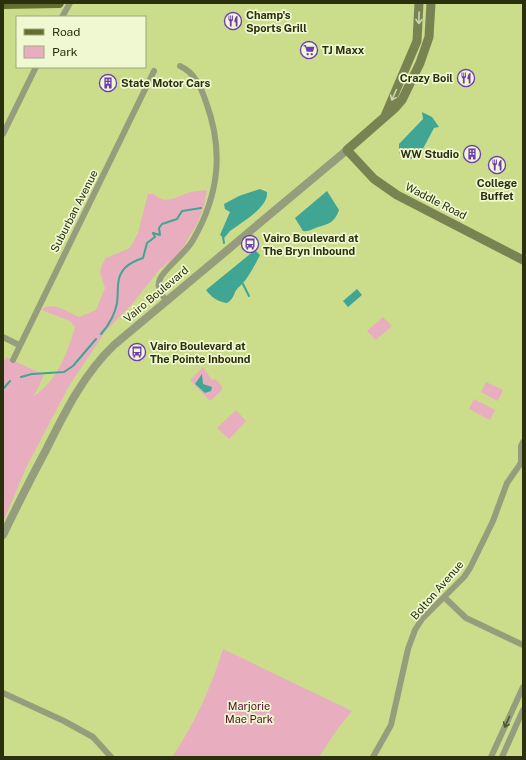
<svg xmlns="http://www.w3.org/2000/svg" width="526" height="760" font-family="'Public Sans',sans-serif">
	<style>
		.green { fill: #e8aec0 }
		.water { fill: #40a592 }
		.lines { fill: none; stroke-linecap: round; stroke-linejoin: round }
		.stream { stroke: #40a592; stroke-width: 2 }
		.minor { stroke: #959d7c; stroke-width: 6 }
		.tertiary { stroke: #959d7c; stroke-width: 8 }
		.secondary { stroke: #788351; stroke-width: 9 }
		.primary { stroke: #646f2f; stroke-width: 10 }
		.oneway { stroke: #cbd5aa }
		.oneway2 { stroke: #4f5634 }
		.labels { text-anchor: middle; stroke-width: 3.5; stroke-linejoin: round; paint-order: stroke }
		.poi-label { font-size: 11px; font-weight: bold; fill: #2a2f0e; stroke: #eff8d0; text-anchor: start }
		.street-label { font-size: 11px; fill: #2a2f0e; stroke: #eff8d0 }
		.park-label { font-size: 11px; fill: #530f2e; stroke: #eff8d0 }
	</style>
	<rect width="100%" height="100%" fill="#cbdc8b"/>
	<path class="green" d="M207,190L204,206L196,226L182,249L175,257L160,269L133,303L105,332L69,386L27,466L3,522V363L6,357L44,375L34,396C57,381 68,352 75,327L70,321L44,311L42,309C53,301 69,313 79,317L96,310L105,288L100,272L102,265L106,258L130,248L138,233L148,194H154C166,206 177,196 191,192C196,191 202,191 207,190Z
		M383,317L392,326L376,340L367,331Z
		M203,367L212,380L215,379L222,386V390L210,401L190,380Z
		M486,382L503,390L498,401L481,392Z
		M474,399L495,410L490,420L469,409Z
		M236,410L246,421L229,439L217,428Z
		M223,649L352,711L336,731L319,757H172C195,723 211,688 223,649Z"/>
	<path class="water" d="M422,112L432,117L439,127L434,128L418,158L408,159L399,153V144L423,119Z
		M260,189L267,192C269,207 241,223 230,231L224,238L220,235L230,212L225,209L224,204L239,196Z
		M327,191L339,210C335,222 329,224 318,227C312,229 309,232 303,231L295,218Z
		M255,250L260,255C255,265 247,280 240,286C233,291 235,299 227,303C218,302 211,297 206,290Z
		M357,289L362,295L348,307L343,301Z
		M202,374L203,384L212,387L211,391L205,393L195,384Z"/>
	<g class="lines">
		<path class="stream" d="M223,237L224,243
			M243,284L249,296
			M101,334C109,325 115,314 117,303C119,290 115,277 126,267C130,263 137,260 143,258L147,243L155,237L153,233L160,235L159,228L162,224L177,219L182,211L201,208
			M21,377L32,374L64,372L73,366L96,339
			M3,389L10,381"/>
		<path class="minor" d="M62,17L70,3
			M3,134L36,67
			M167,301C161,295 156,288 160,279C163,270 186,253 193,240C219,195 224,151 206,102C201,87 195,73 180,66
			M3,337L19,345
			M13,360L154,71
			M444,597L466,618L523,645
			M3,693L64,721L93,737L111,757
			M373,757L391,725L408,649L415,630L422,619L464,577L470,568L493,521L507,483L521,463V446L523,442
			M491,757L523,687
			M502,757L523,710"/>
		<path class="tertiary" d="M3,535C17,506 31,478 46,450C65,412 83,375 114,345L347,150"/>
		<path class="secondary" d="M431,3L429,37L420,63L402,100L395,108L347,150L374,179L397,195L523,260
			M385,116L417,41L419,3"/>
		<path class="primary" d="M3,4L59,3"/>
	</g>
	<defs><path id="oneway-shaft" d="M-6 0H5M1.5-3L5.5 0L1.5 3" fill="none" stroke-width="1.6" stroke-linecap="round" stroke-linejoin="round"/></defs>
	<g class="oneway">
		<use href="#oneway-shaft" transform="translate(419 18) rotate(91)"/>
		<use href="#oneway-shaft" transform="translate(394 95) rotate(114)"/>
	</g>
	<use class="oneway2" href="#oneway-shaft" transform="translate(507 722) rotate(114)"/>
	<defs>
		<g id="restaurant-ring" transform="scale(0.9)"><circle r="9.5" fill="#eff8d0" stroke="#6e3db5" stroke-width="1.5"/><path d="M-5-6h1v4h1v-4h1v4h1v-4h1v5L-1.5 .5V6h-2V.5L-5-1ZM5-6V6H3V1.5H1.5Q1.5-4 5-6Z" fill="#6e3db5"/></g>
		<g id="supermarket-ring" transform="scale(0.9)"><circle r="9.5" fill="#eff8d0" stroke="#6e3db5" stroke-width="1.5"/><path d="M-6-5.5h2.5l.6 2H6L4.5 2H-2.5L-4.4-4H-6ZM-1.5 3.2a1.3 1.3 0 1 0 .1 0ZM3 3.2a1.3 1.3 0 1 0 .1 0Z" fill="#6e3db5"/></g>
		<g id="building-ring" transform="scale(0.9)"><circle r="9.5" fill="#eff8d0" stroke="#6e3db5" stroke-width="1.5"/><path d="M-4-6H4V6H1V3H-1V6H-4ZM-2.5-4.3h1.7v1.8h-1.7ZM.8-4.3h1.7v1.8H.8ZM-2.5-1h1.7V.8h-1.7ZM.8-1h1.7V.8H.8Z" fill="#6e3db5"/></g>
		<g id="bus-ring" transform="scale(0.9)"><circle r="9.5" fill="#eff8d0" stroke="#6e3db5" stroke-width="1.5"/><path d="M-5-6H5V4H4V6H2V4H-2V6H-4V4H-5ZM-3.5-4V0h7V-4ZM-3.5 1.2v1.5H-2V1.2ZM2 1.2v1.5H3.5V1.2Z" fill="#6e3db5"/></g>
	</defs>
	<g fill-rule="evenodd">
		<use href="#restaurant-ring" x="233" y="21"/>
		<use href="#supermarket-ring" x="309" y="50"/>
		<use href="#restaurant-ring" x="466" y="78"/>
		<use href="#building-ring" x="108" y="83"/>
		<use href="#building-ring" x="472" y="154"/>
		<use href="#restaurant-ring" x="497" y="165"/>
		<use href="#bus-ring" x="250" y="244"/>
		<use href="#bus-ring" x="137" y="352"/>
	</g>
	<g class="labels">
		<g class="poi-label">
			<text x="246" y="19">Champ's<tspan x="246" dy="13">Sports Grill</tspan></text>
			<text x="322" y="54">TJ Maxx</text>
			<text x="453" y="82" text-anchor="end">Crazy Boil</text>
			<text x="121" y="87">State Motor Cars</text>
			<text x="459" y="158" text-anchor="end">WW Studio</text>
			<text x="497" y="187" text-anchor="middle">College<tspan x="497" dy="13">Buffet</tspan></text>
			<text x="263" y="242">Vairo Boulevard at<tspan x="263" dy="13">The Bryn Inbound</tspan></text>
			<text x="150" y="350">Vairo Boulevard at<tspan x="150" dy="13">The Pointe Inbound</tspan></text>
		</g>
		<g class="street-label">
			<text transform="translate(436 201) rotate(27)" y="4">Waddle Road</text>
			<text transform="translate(74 211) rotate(-63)" y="4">Suburban Avenue</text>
			<text transform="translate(156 294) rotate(-40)" y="4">Vairo Boulevard</text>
			<text transform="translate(437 590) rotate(-49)" y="4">Bolton Avenue</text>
		</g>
		<g class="park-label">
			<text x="249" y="710">Marjorie<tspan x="249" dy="13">Mae Park</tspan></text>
		</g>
	</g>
	<rect width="526" height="760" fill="none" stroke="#2a2f0e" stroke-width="8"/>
	<rect x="16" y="16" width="130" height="52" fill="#eff8d0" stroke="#a0a882"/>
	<rect x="24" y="29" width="20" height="6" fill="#646f2f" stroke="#a0a882"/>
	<text x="52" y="36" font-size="12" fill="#2a2f0e">Road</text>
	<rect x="24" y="46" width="20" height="12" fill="#e8aec0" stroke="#a0a882"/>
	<text x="52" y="56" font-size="12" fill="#2a2f0e">Park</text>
</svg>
